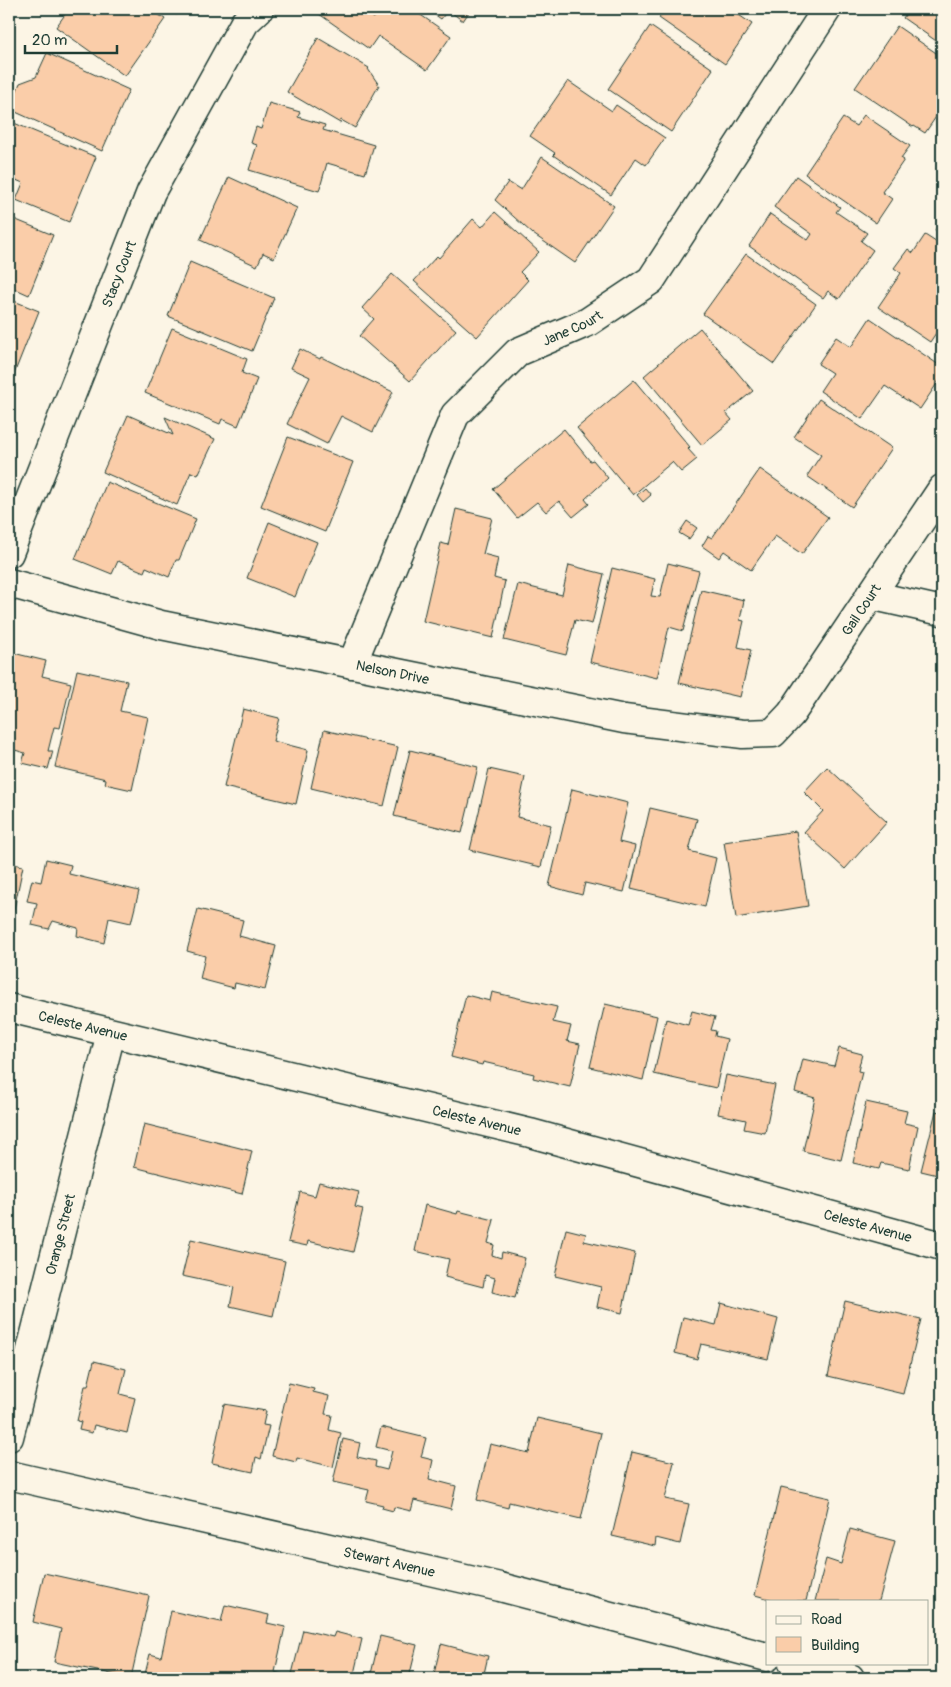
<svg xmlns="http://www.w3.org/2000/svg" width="951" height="1687" font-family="Pangolin,sans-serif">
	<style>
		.building { fill: #facda9; stroke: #1f3d34 }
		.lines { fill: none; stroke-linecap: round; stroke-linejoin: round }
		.minor-casing { stroke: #1f3d34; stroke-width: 31 }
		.minor { stroke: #fcf5e5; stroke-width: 28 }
		.labels { text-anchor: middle; stroke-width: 4.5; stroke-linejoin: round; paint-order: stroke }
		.street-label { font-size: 14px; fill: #1f3d34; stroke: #fcf5e5 }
	</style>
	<rect width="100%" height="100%" fill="#fcf5e5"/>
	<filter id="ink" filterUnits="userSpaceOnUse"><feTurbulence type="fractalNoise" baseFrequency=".02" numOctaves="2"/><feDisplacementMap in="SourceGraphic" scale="10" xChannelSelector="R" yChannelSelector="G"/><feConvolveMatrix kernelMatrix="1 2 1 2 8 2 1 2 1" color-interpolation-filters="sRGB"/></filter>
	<g filter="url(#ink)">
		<path class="building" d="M69,9H150L165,19L125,76L56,27Z
			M168,9H182L177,15Z
			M312,9H360L374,18L380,9H412L451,36L427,70L378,36L369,49Z
			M427,9H471L463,21L448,10L441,19Z
			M665,9H730L752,24L725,64L659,18Z
			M909,9H942V45L903,18Z
			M650,26L713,69L671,132L608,89Z
			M897,26L942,57V108L925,133L914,126L913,127L855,88Z
			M318,38L369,68L368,69L379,85L355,128L341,120L340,123L287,92Z
			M47,53L129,90L102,151L9,109L20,83L36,77Z
			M568,81L612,111L616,105L665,138L646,165L636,158L611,195L553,155L555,153L530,136Z
			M269,103L300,112L298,117L325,125L323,130L374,145L365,174L327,163L319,191L249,170L257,145L251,143L256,127L261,129Z
			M864,115L910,146L901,158L904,160L882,192L892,199L876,223L805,174L843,118L856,126Z
			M14,123L96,157L69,222L16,200L23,183L9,177V136Z
			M542,157L614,206L575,263L533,234L495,200L508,182L521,190Z
			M796,176L840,207L836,212L867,233L861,241L873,250L839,299L828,291L823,298L749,246L770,214L808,240L812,234L774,207Z
			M229,177L297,208L274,258L263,253L257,266L200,240Z
			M495,212L539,252L520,272L528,280L477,337L414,281L437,256L439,258L473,219L482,227Z
			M9,217L53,235L29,295L9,286Z
			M942,220V234L935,230Z
			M925,235L942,246V324L930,342L878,307L901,273L894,268L908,249L913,253Z
			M746,254L816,304L774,364L703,314Z
			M190,262L274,298L252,351L168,316Z
			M392,274L456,330L410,381L359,336L374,319L362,308Z
			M9,299L39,311L14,374L9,372Z
			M870,318L942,367V376L920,409L885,386L862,419L820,391L832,373L818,364L836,337L851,347Z
			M172,328L247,359L242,373L257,379L238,426L222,419L220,424L145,393Z
			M700,328L753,391L726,413L732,420L702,445L644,376Z
			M300,349L320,359L321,357L393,392L373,432L341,416L327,444L287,424L310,377L291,368Z
			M634,380L690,447L688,449L697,459L681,472L672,462L633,495L577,428Z
			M819,399L892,448L852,507L807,476L821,455L794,437Z
			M128,415L173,435L165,417L215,439L198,475L191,472L177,505L103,472Z
			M564,429L590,461L593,460L608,478L585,499L589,504L573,517L559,501L546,512L537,502L517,518L493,489Z
			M288,437L353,462L325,532L261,506Z
			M760,469L828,517L802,554L775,536L751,570L724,551L719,558L702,546L708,536L712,538Z
			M107,482L196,519L179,560H176L169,577L146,567L144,572L118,561L112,574L75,559Z
			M645,488L651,495L643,502L637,495Z
			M456,509L492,518L483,554L498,558L494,578L505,581L493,638L423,621L441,543L448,545Z
			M687,521L697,528L689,539L679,533Z
			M269,522L317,542L295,597L247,578Z
			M668,563L699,571L683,631L669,627L657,678L590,662L612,568L655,579L651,596L660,597Z
			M569,565L604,574L592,624L575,620L566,655L504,640L518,584L562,595Z
			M701,590L744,600L740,620L744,621L738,647L751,650L740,697L679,683Z
			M9,652L46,661L42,676L71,683L60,728L54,727L48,751H53L48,769L22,763L25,753L15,750L14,754L9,753Z
			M77,670L127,681L120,711L148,717L132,790L105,784L106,779L55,767Z
			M243,709L279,718L273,741L308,750L296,804L224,787Z
			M324,730L398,747L384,806L311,788Z
			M410,750L478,767L462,833L394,816Z
			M827,767L887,822L845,869L804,832L823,811L804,792Z
			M489,769L525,777L517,817L551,825L541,867L470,850Z
			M572,789L628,803L619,842L635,846L624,892L585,883L582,895L549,886Z
			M650,808L697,819L689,851L716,858L705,907L631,889Z
			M796,831L808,906L736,918L724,842Z
			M46,859L71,865L69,874L139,891L131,923L109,918L104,943L77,936L78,928L53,921L49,929L32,925L37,903L27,901L32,880L41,882Z
			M9,863L23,866L12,919L9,918Z
			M198,909L243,920L239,936L276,946L265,990L235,983L234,988L200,979L205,956L187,951Z
			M492,992L557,1007L553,1022L571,1026L567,1041L580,1044L570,1087L533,1078L534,1074L483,1062L482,1065L451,1057L466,995L490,1001Z
			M605,1004L657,1016L643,1080L590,1067Z
			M692,1011L715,1017L711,1030L716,1031L715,1036L727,1039L716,1088L654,1074L666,1019L688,1025Z
			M839,1048L862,1054L858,1071L862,1072L841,1160L803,1151L815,1098L795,1092L803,1059L834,1066Z
			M726,1075L775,1085L765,1133L744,1129L746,1120L718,1114Z
			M866,1102L907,1111L904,1123L918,1126L909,1169L881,1163L879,1169L853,1163Z
			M936,1111L942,1113V1176L921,1171Z
			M144,1124L252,1151L242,1194L134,1167Z
			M319,1182L359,1192L355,1207L363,1209L353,1252L308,1241L307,1246L288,1242L300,1192L315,1196Z
			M425,1205L457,1214L458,1211L494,1220L488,1243L494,1245L492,1255L501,1258L502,1252L525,1258L515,1298L492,1292L495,1278L485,1275L483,1287L445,1277L449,1259L415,1251Z
			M566,1229L586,1234L584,1241L635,1253L622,1313L597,1307L601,1287L555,1276Z
			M191,1239L285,1261L273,1316L230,1306L234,1287L182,1276Z
			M845,1301L921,1319L903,1394L828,1376Z
			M721,1303L778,1319L768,1359L701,1344L697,1359L675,1353L683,1317L716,1325Z
			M94,1361L126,1369L120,1394L135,1398L127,1433L94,1425L92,1433L79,1430L81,1422L77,1421L85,1386H88Z
			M289,1383L314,1389L313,1392L329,1396L325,1414L332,1415L329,1430L341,1433L333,1467L297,1458L296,1462L272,1456Z
			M224,1404L266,1411L263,1425L269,1426L261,1459L256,1457L253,1472L212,1463Z
			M537,1418L601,1433L581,1519L509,1502L508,1508L477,1500L490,1444L529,1453Z
			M381,1427L426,1438L421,1457L433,1460L429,1479L456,1486L451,1509L414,1500L411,1511L394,1507L393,1511L382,1508L383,1505L366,1501L369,1490L333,1482L343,1439L360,1443L357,1457L376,1461L375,1467L387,1470L392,1451L376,1447Z
			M632,1452L674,1462L665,1499L689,1504L680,1544L656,1538L655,1546L612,1536Z
			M781,1487L830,1498L806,1601H777L755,1595Z
			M850,1529L895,1541L879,1601H815L826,1559L841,1564Z
			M44,1573L149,1596L131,1678L54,1662L61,1629L33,1622Z
			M225,1605L269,1615L267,1623L285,1627L275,1672L282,1674L281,1678H182L171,1676L170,1678H144L150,1654L161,1657L171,1611L221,1622Z
			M303,1630L333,1637L335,1632L362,1639L353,1678H291Z
			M380,1636L417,1645L409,1678H370Z
			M441,1644L488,1656L483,1678H433Z"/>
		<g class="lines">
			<g class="minor-casing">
				<g id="minor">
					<path id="s1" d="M9,553L151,192L245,22L259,9"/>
					<path id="s2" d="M9,583L161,625L624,719L743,734L773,733L791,714L942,489"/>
					<path d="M870,595L942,611"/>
					<path id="s3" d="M352,664L455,415L518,352L588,322L651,280L827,9"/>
					<path id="s4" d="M9,1008L530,1133L942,1246"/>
					<path id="s5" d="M9,1437L111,1033"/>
					<path id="s6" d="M9,1475L500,1587L767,1657"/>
					<path d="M793,1663L850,1678"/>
				</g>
			</g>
			<use href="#minor" class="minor"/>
		</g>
	</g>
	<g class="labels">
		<g class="street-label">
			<text dy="5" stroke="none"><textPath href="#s1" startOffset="300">Stacy Court</textPath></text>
			<text dy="5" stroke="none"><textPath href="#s3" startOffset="418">Jane Court</textPath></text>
			<text dy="5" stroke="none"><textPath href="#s2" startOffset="932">Gail Court</textPath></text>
			<text dy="5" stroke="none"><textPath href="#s2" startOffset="394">Nelson Drive</textPath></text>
			<text dy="5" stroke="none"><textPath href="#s4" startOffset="76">Celeste Avenue</textPath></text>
			<text dy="5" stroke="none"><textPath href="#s4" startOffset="481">Celeste Avenue</textPath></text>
			<text dy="5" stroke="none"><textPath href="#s4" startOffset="886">Celeste Avenue</textPath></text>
			<text dy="5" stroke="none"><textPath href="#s5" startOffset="209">Orange Street</textPath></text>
			<text dy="5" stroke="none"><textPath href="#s6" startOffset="390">Stewart Avenue</textPath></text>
		</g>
	</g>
	<rect width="951" height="1687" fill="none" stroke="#fcf5e5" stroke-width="30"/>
	<rect x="15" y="15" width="921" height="1657" fill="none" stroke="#1f3d34" stroke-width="2" filter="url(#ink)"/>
	<rect x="766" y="1600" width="162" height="65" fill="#fcf5e5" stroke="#a4ab9e"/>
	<rect x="776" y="1616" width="25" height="8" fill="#fcf5e5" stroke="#a4ab9e"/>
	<text x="811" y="1624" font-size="15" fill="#1f3d34">Road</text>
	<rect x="776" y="1637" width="25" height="15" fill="#facda9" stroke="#a4ab9e"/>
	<text x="811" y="1650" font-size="15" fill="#1f3d34">Building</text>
	<path d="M25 45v8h92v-8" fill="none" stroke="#1f3d34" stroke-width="2.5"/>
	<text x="32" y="45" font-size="15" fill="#1f3d34" stroke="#fcf5e5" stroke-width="4" paint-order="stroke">20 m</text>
</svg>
